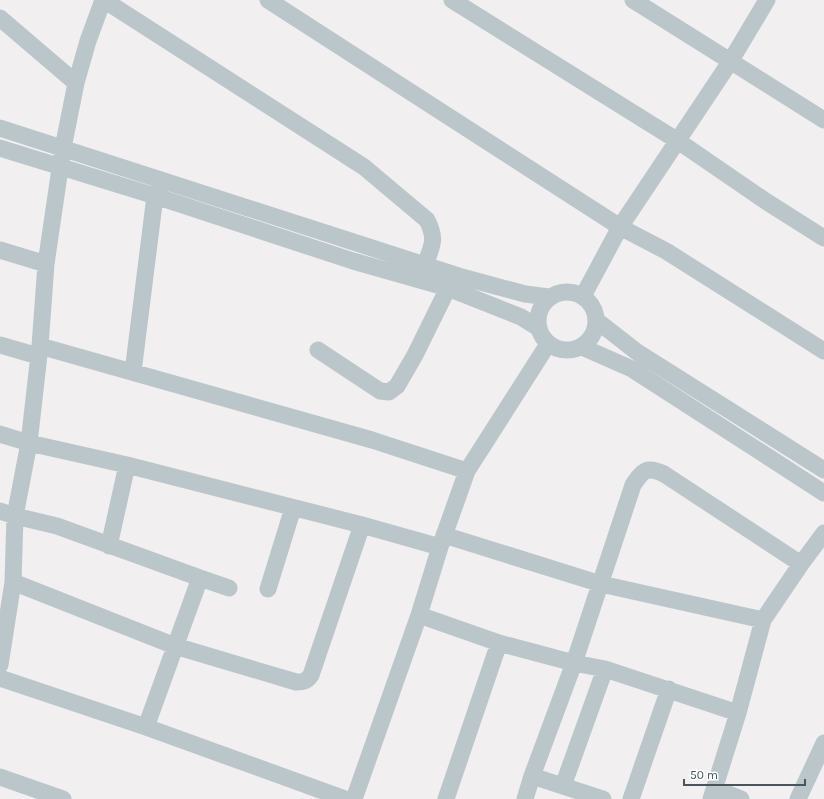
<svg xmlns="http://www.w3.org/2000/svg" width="824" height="799" font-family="Karla,sans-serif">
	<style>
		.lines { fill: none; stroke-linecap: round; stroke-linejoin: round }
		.minor { stroke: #bbc6cb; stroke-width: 17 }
	</style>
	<rect width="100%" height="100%" fill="#f1efef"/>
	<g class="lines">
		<path class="minor" d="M104,0L364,167L427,220C437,240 432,245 425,265
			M268,0L620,227L666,251L824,351
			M452,0L678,141L767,202L824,238
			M633,0L824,120
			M0,18L76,83
			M0,128L462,277L525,294L549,297
			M0,148L155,196L353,261L448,288L521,317L537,327
			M0,250L46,264
			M538 321a29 29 0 1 1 58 0a29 29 0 1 1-58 0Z
			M583,296L620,227L730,62L767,0
			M596,320L637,352L824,470
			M0,345L38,356
			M40,346L372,440L467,471
			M582,347L632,369L824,493
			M318,350L380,391L389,392L397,386L415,355L448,288
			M133,372L155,196L159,186
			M0,434L29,443L127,465L362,525L440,547
			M0,511L15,516L57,526L200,578
			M444,535L601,584L763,620
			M109,546L127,465
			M13,582L175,646L296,682C304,682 307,681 311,675L362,525
			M268,589L293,508
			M419,615L499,643L574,663L605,669L738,713L763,620L801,564L824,533
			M0,665L13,582L15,516L29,443L40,346L46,264L63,148L76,83L88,41L103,0
			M0,678L146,727L345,799
			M146,727L200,578L229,588
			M532,776L603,799
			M0,777L63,799
			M563,786L605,669
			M715,789L741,799
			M354,799L419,615L440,547L467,471L548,344
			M446,799L499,643
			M525,799L532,776L574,663L633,485C643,470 647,466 664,474L801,564
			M631,799L669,689
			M711,799L738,713
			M798,799L824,743"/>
	</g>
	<path d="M684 779v6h121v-6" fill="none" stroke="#48555c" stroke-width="2"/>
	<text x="690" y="779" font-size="12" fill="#48555c" stroke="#ffffff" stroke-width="3" paint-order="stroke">50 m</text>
</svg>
